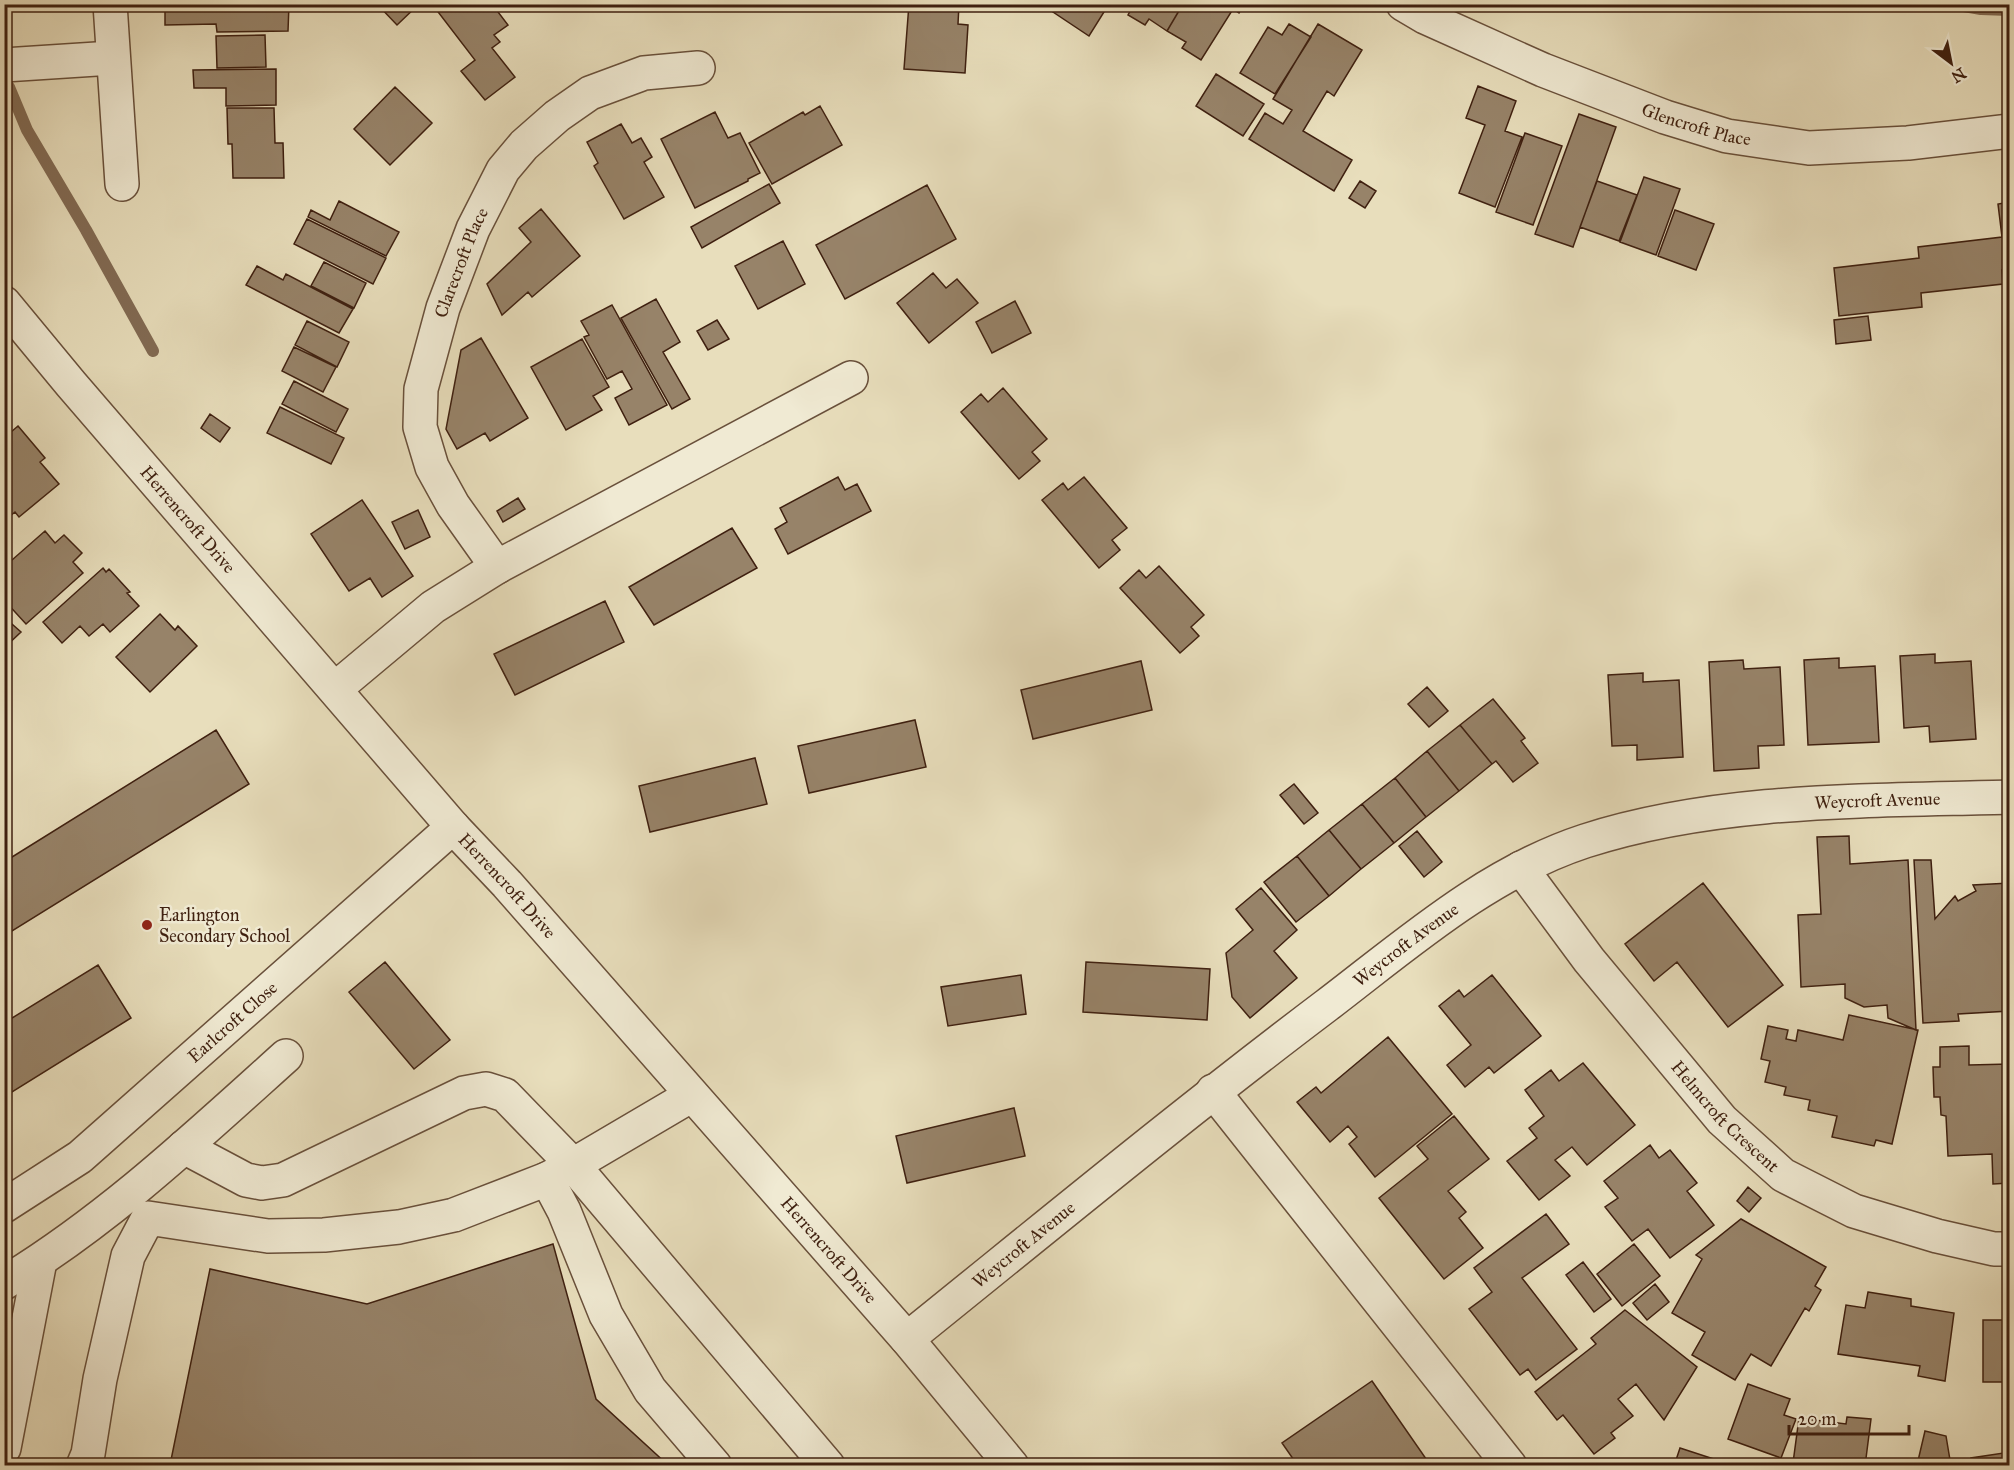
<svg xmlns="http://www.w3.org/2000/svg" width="2014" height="1470" font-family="'IM FELL Great Primer',serif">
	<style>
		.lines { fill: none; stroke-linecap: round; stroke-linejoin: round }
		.stream { stroke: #826b54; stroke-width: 12 }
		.building { fill: #978369; stroke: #3f2010; stroke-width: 1.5 }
		.minor-casing { stroke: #69503b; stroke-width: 36 }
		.minor { stroke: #f0ead3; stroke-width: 33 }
		.poi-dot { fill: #8f2418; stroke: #f0ead3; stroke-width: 2 }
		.labels { text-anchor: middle; stroke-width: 5; stroke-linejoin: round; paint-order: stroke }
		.street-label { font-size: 18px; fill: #3f2010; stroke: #f0ead3 }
		.poi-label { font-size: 18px; fill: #3f2010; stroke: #f0ead3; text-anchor: start }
	</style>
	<rect width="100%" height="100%" fill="#e8debc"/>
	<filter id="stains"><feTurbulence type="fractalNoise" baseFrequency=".00333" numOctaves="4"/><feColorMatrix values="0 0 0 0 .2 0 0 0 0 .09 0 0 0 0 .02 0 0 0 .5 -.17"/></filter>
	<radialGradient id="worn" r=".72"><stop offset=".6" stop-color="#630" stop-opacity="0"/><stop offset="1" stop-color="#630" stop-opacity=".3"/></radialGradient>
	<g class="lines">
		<path class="stream" d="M1953,4L1981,9L2010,10
			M9,87L27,130L86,230L153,351"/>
	</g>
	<path class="building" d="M165,4H289L288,31L217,32L216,24L165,25Z
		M377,4H419L397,25Z
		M432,4H492L508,25L494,35L500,42L492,48L515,77L485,100L461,71L475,60Z
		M888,4H903L902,10L887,8Z
		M909,4H959L958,24L968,25L965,73L904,69Z
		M1041,4H1109L1089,36Z
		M1134,4H1183L1167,31L1149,19L1145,25L1128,15Z
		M1183,4H1244L1239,13L1233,9L1201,60L1182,48L1186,42L1167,31Z
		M1289,24L1311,37L1275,94L1240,73L1268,27L1282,35Z
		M1318,24L1362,50L1334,96L1327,91L1303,131L1352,160L1334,191L1249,139L1265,113L1283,124L1292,110L1273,99Z
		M265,35L266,67L217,68L216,36Z
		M276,69V105L226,106V88H194L193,70Z
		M1216,74L1264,104L1243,136L1196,106Z
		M1478,86L1516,101L1505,131L1522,137L1495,207L1459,193L1485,125L1466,118Z
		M395,87L432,123L390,165L354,129Z
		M820,106L842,145L772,184L749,143L803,112L805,115Z
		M227,108H274L275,143H283L284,178H233L232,144H228Z
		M715,112L728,138L740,133L760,173L748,179V181L695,208L661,139Z
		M1579,114L1616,127L1573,247L1535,234Z
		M621,124L632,143L641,138L652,157L644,162L664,197L624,219L594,166L598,163L587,142Z
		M1525,133L1562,146L1533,225L1496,212Z
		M1644,177L1680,189L1656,255L1620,242Z
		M1360,181L1376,191L1365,208L1349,198Z
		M1597,181L1637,195L1619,241L1580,227Z
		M769,184L780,203L702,248L691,227Z
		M927,185L956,239L845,299L816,245Z
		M339,201L399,232L386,256L308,217L311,210L330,220Z
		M2010,202V270H2002L2003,284L1921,293L1922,307L1839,316L1834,268L1919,258L1918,247L2002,237L1998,204Z
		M541,209L580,256L532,297L528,292L502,315L487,284L531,242L519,228Z
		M1675,210L1714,224L1696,270L1658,256Z
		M307,219L386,258L373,284L294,244Z
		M783,241L805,284L758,309L735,266Z
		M324,262L366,283L354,308L311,286Z
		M257,266L283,280L286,274L353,309L339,333L246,285Z
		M933,273L946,288L957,279L978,303L929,343L897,303Z
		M656,299L680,342L663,352L690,399L672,409L621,318Z
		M1015,301L1031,333L992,353L976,322Z
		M612,305L667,405L629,425L615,398L632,389L622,371L607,379L584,337L589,335L581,321Z
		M1868,316L1871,340L1836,344L1834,320Z
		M717,320L729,339L708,350L697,331Z
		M307,321L349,342L337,367L295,345Z
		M481,338L528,418L490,441L485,433L457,449L446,429L461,350Z
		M582,339L609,387L593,396L602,410L566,430L531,367Z
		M294,347L336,367L323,392L282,371Z
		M294,381L348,409L336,432L282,404Z
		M1003,388L1047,439L1032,452L1040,461L1019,479L961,412L981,394L988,402Z
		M280,407L344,438L331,464L267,433Z
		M210,414L230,428L220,442L201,428Z
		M18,426L45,458L40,462L59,484L19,517L15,512L4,521V438Z
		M838,477L845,490L857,484L871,511L788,554L775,529L787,522L780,508Z
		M1084,477L1127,528L1112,540L1120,550L1099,568L1042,500L1063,483L1068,490Z
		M518,498L525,509L503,522L497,511Z
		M362,500L413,576L382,597L370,578L349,591L311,534Z
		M418,510L430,537L405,549L392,522Z
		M732,528L757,568L654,625L629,587Z
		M45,531L55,543L64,535L82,553L73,562L83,573L26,624L4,600V567Z
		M1159,566L1204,615L1191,627L1199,636L1180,653L1120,588L1139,570L1146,578Z
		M103,568L106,572L109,569L130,592L127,593L139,606L110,632L103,624L89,636L80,626L62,643L43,622Z
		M605,601L624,642L515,695L494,654Z
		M160,614L175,630L178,626L197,646L150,692L116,657Z
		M4,617L21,632L4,648Z
		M2007,629H2010L2009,703Z
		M1935,654V663L1971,661L1976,739L1930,742L1929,726L1904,728L1900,656Z
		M1839,658V668L1875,666L1879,742L1808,745L1804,660Z
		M1743,660L1744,669L1780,667L1784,745L1758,746L1759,768L1714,771L1709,662Z
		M1141,661L1152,710L1033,739L1021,690Z
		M1643,673V682L1679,680L1683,757L1637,760V745L1612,746L1608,675Z
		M1427,687L1448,711L1429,727L1408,704Z
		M1493,699L1525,738L1521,741L1538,763L1513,782L1496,761L1492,764L1460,725Z
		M915,720L926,767L809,793L798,746Z
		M1460,725L1492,764L1459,791L1427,751Z
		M216,730L249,784L4,936V862Z
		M1427,751L1459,791L1426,817L1395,778Z
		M755,758L767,804L650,832L639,786Z
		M1395,778L1426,817L1394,843L1362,804Z
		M1294,784L1318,813L1304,824L1280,795Z
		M1362,804L1394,843L1361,869L1329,830Z
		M1329,830L1361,869L1329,896L1297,856Z
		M1417,831L1442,862L1424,877L1399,846Z
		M1849,836L1850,864L1908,860L1916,1030L1888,1018L1887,1005L1864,1007L1845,998V984L1801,987L1798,915L1821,914L1817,837Z
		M1297,856L1329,896L1296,922L1264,882Z
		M1914,860H1931L1935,919L1955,896L1958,901L1976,891L1973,885L2010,883V1011L1958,1014L1959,1021L1923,1023Z
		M1703,883L1783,985L1728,1027L1677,962L1654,981L1625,944Z
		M1261,888L1297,930L1274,951L1297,978L1250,1018L1232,997L1226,953L1253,930L1236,909Z
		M385,962L450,1040L414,1069L349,992Z
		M1086,962L1210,969L1207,1020L1083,1012Z
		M98,965L131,1018L4,1097V1023Z
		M1021,975L1026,1014L948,1026L941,987Z
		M1492,975L1541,1036L1494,1073L1489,1067L1465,1087L1447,1065L1471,1045L1439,1006L1459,990L1464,997Z
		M1849,1015L1918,1030L1892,1144L1876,1140L1874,1146L1832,1137L1837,1116L1808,1110L1810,1100L1784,1095L1786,1087L1765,1082L1770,1061L1761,1059L1768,1026L1788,1030L1786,1039L1796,1041L1798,1030L1843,1040Z
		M1388,1037L1452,1114L1375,1177L1349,1144L1357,1137L1348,1126L1330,1142L1297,1102L1316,1087L1321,1093Z
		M1969,1046V1065L2010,1064V1183L1993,1184L1992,1154L1948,1156L1946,1116L1941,1115L1940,1097H1934L1933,1067H1940V1047Z
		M1583,1063L1635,1125L1587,1165L1572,1147L1555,1160L1570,1176L1539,1200L1507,1161L1537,1138L1529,1128L1544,1116L1525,1090L1551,1070L1559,1081Z
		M1014,1108L1025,1156L907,1183L896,1136Z
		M1454,1116L1489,1159L1448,1191L1466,1212L1459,1218L1483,1248L1444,1279L1379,1198L1428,1159L1417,1146Z
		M1650,1145L1659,1158L1670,1150L1697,1183L1687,1191L1714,1225L1670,1258L1648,1229L1632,1241L1605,1207L1618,1198L1604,1181Z
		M1748,1187L1761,1198L1749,1212L1737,1201Z
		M1546,1214L1569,1244L1522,1278L1577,1349L1536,1380L1528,1369L1520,1375L1469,1309L1492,1292L1474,1268Z
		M1741,1219L1826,1267L1815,1286L1821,1290L1809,1311L1805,1308L1771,1366L1751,1354L1735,1380L1692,1355L1705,1332L1672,1313L1702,1259L1696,1255Z
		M553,1244L596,1399L669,1466H179L171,1460L210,1269L367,1304Z
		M1634,1244L1660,1276L1622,1306L1597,1274Z
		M1583,1262L1611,1299L1594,1312L1566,1275Z
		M1655,1284L1669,1302L1647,1320L1633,1303Z
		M1868,1292L1911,1299V1306L1954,1313L1945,1381L1918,1376L1920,1366L1838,1354L1846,1305L1865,1308Z
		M1625,1310L1697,1367L1664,1420L1636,1384L1618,1399L1633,1416L1611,1433L1615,1438L1594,1454L1563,1415L1557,1420L1535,1392L1596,1344L1591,1338Z
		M1983,1320H2010V1382H1983Z
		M1372,1381L1431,1466H1298L1282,1443Z
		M1748,1384L1790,1399L1784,1415L1796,1419L1781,1458L1728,1439Z
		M1847,1417L1871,1419L1865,1466H1797L1798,1464L1793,1463L1799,1418L1846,1424Z
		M1925,1431L1946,1436L1951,1466L1917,1465Z
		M1680,1448L1723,1462L1722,1466H1680L1681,1462L1676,1460Z
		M2010,1452V1466H1972L1971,1458Z"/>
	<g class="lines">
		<g class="minor-casing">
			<g id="minor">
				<path d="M110,4L122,184"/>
				<path id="s1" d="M1403,4L1425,17L1543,70L1665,117L1727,136L1809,148L1908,143L2010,131"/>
				<path d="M4,65L112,58"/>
				<path id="s2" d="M4,303L71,384L453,827L507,884L907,1339L1012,1466"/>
				<path id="s3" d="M497,567L453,505L432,467L420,427L421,389L443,308L473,229L503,170L524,145L557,116L590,93L644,73L698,68"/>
				<path d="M335,689L433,607L497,567L851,378"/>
				<path id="s4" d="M1521,868L1589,960L1722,1120L1783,1175L1854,1211L1937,1236L1994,1249H2010"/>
				<path d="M1213,1091L1510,1466"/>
				<path d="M184,1147L246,1180L262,1183L283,1180L464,1093L486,1089L505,1095L573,1165L828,1466"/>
				<path d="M547,1179L564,1211L606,1315L650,1390L715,1466"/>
				<path id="s5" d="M4,1206L80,1157L453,827"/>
				<path d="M4,1283C108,1220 196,1137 286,1056"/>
				<path id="s6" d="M907,1339C1046,1227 1184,1113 1327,1005C1407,944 1487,873 1585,841C1718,798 1871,801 2010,797"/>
				<path d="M4,1448L40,1261"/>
				<path d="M83,1466L88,1454L100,1379L128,1256L148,1218L268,1236L324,1235L399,1227L454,1215L547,1179L573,1165L692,1095"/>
			</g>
		</g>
		<use href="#minor" class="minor"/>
	</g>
	<circle class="poi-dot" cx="147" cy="925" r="6"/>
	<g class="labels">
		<g class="street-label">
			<text dy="6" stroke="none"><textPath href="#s1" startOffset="318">Glencroft Place</textPath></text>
			<text dy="6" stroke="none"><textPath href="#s3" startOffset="332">Clarecroft Place</textPath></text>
			<text dy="6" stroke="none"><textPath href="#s2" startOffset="284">Herrencroft Drive</textPath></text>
			<text dy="6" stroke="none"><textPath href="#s6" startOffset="1140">Weycroft Avenue</textPath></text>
			<text dy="6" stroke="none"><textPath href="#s2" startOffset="770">Herrencroft Drive</textPath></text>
			<text dy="6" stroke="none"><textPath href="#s6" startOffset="636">Weycroft Avenue</textPath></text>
			<text dy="6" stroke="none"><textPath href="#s5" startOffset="294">Earlcroft Close</textPath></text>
			<text dy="6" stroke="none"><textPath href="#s4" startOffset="322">Helmcroft Crescent</textPath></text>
			<text dy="6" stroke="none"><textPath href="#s6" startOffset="150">Weycroft Avenue</textPath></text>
			<text dy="6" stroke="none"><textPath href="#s2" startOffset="1256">Herrencroft Drive</textPath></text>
		</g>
		<g class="poi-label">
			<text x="159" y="921">Earlington<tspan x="159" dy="21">Secondary School</tspan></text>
		</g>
	</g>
	<rect width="2014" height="1470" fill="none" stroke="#e8debc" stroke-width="24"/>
	<rect x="6" y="6" width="2002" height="1458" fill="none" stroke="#3f2010" stroke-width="3"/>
	<rect x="12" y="12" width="1990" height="1446" fill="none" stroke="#3f2010" stroke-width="1.5"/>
	<g transform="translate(1951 63) rotate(148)" stroke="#f0ead3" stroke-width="4.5" paint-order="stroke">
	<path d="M0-4.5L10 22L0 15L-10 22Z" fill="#3f2010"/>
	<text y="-9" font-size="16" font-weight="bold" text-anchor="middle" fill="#3f2010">N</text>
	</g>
	<path d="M1789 1425v9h120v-9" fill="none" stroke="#3f2010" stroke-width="3"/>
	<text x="1798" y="1425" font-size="18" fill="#3f2010" stroke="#f0ead3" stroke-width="4.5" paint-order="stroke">20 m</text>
	<rect width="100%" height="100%" filter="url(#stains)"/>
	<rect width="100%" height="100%" fill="url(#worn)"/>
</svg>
